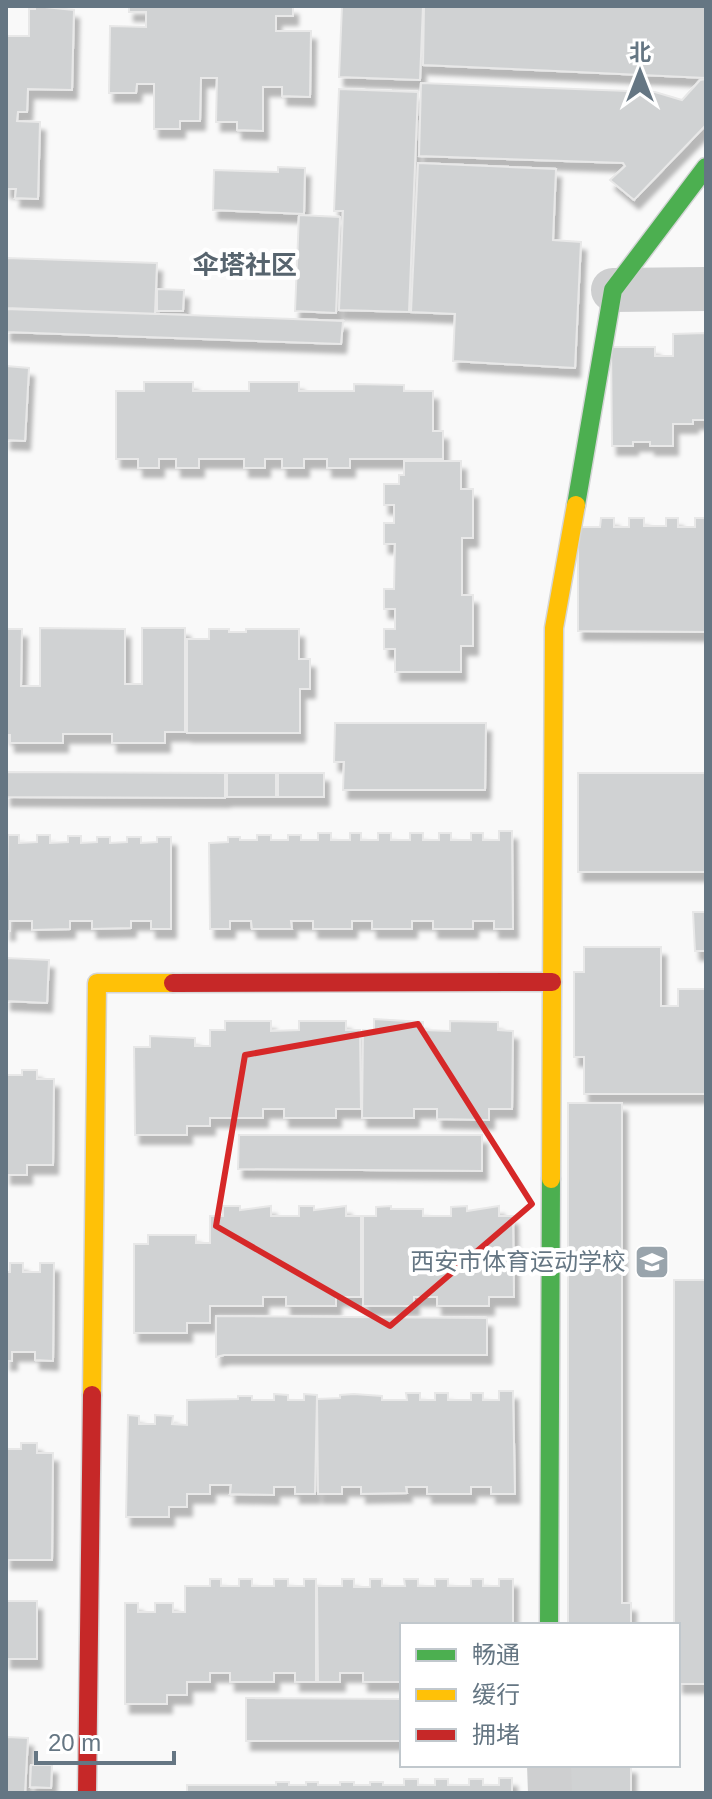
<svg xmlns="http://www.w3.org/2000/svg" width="712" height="1799" font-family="Arial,'Noto Sans SC',sans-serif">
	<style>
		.building { fill: #d0d2d3; stroke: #e8e8e8; stroke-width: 2; filter: url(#shadow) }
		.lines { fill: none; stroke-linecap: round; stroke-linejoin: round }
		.fast-casing { stroke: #d5d6d7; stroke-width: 21 }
		.slow-casing { stroke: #d5d6d7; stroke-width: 21 }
		.jam-casing { stroke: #d5d6d7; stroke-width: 21 }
		.street { stroke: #cecfd0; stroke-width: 44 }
		.fast { stroke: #4caf50; stroke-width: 18 }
		.slow { stroke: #ffc107; stroke-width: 18 }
		.jam { stroke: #c62828; stroke-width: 18 }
		.marked { fill: none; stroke: #d62828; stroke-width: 6; stroke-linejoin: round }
		.labels { text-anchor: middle; stroke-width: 8; stroke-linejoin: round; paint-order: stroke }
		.poi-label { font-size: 24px; fill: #657683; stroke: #fff; text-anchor: end }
		.neighbourhood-label { font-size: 26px; font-weight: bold; fill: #57646e; stroke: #fff }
	</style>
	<defs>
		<filter id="shadow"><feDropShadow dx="5" dy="9" stdDeviation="2" flood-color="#0004"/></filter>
	</defs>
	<rect width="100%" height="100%" fill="#f9f9f9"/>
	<path class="building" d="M35,6L74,10L72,90L28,89L27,112H18L17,121L40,122L38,199L15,198L16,189H6V36H29V9H35Z
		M129,6H293V16H276V31H311L310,97L282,96V87H263V131L237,130V122H216L217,78H201L200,121H180V129H154V84H137L136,93H109L110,26L146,27V12H129Z
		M342,6H423L420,80L339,77Z
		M424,6L706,7V78L423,65Z
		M706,79V125L634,200L610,180L625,166L623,163L419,156L421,83L655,92L682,100L700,80Z
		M339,89L418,92L409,312L339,310L343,211H334Z
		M418,163L556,169L553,240L581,242L575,368L453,361L455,314L411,312Z
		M278,167L305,168L304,214L213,210L214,170L278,172Z
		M299,215L340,217L336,313L295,311Z
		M6,258L157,263L155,314L6,309Z
		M157,289L184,290L183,311H157Z
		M6,308L343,321L341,344L6,332Z
		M706,333V420H693V424H673V446H650V442H633V446H612L611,347H655V356H673V334Z
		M6,366L29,368L25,441L6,440Z
		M144,382H193V391H249V382H299V391H354V384L404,385V391H433V431H443V459H350V468H327V459H304V468H282V459H265V468H244V459H199V468H176V459H159V468H138V459H116V391H144Z
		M404,461H461V489H473V538H462V595H473V646H461V672H395V649H384V629H395V609H384V589H394L395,544H384V523H394V505H384V484H399V475H404Z
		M601,518H614V527H629V518H644V526H666V518H678V527H695V518H706V632L578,631V527H600Z
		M40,628L125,629V684H142V628H185V732H165V743H112V734H63V743H10V735H6V629H22L21,686H40Z
		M209,629H229V632H246V629H299V659H310V689H300V733H187V639H209Z
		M335,723H486L485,790H343L344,762H334Z
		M6,772L225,773V798L6,797Z
		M227,773H276V797H227Z
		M278,773H324V797H278Z
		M578,773H706V872H578Z
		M499,831H512L513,929H494V921H473V929H433V921H412V929H372V921H352V929H313V921H291L292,929H252L251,921H230V929H210L209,843L228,842V837H240V840H257V835H271V840H288V835H301V840H318V833H331V840H350V833H361V840H378V833H391V840H410V833H423V840H439V833H451V840H471V833H483V840H499Z
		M8,835H19V843L37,842V835H50V843L68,842V836H81V843L97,842V837H110V843L127,842V837H141V843L157,842V837H171V929H151V921H131V928L92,929V921H70V929L32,930V921H10V931H6Z
		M693,912H706V951H695Z
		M584,947H661V1006H678V989H706V1094H584V1057H574V972H584Z
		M6,958L49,960L47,1003L6,1001Z
		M374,1019L423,1022V1030L450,1031V1021L498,1022V1030L513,1031L512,1109H489V1120L437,1119V1109H414V1118H362L363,1030L374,1031Z
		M225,1021H271V1031L299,1030V1021H346V1030H360L361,1109H336V1118H284V1109H263V1118H210V1126H187V1135H135L134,1047H150V1036L195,1038V1046H210V1030H225Z
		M6,1070L7,1075H22V1070H37V1079H54L53,1165H27V1175H6Z
		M568,1103H622V1603H631V1625H568Z
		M239,1135H482V1171L238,1169Z
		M223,1206H240V1210L271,1206V1216H299V1206H314V1210L346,1206V1216H361V1297H336V1306H286V1297H263V1306H210V1323H187V1333H134V1244H148V1235H196V1243H210V1216H223Z
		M391,1206V1209H423V1216H451V1207L467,1206V1211L499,1206V1216H513L514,1297H489V1306H437V1297H414V1306H363V1216H376V1207Z
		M10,1263H23V1272H40V1263H54L53,1361L35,1360V1352H12V1361H6V1272H10Z
		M674,1280H706V1684H678V1625H674Z
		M216,1316L487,1318V1355H224L216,1357Z
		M499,1391H513L515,1494H491V1487H471V1494H427V1487H406L407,1493L361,1494V1487H342V1494H318L317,1399L340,1398V1395L354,1394L382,1396V1400H407L406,1393H420V1400H435V1393H448V1400H471V1393H483V1400H499Z
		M274,1394L288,1395V1400H304V1394L317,1395L315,1494H295V1487H274V1495L230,1494L231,1485H210V1494H187V1507H169V1517H126L128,1415L139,1416V1424H155V1415L173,1416L172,1424L187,1425V1400L238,1399V1396H252V1400H274Z
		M21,1443H37V1453H53L52,1560H6V1449H21Z
		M210,1579H221V1586H239V1579H252V1586H274V1579H288V1586H304V1579H316V1682H295V1673H274V1682H230V1673H210V1682H187V1695H167V1704H125V1603H138V1612H155V1603H173V1612H185V1586H210Z
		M342,1579H354V1587H370V1579H382V1586H405L404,1579H418V1586H435V1579H448V1586H471V1579H483V1586H499V1579H513V1625H402V1682H363V1673H340V1682H318L317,1586H342Z
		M6,1601H37V1659H6Z
		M246,1698L402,1699V1741H246Z
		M6,1737L28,1738L25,1793H6Z
		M31,1765H52L51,1788L30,1787Z
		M568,1765H631V1793H568Z
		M499,1778H512V1793H187V1785H276V1782H289V1785H306V1782H318V1785H340V1782H354V1785H370V1782H383V1785H404V1779H418V1785H435V1779H448V1785H469V1779H483V1785H499Z"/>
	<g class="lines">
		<g class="fast-casing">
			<path id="fast" d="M576,505L613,290L706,167
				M549,1625L551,1179"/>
		</g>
		<g class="slow-casing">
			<path id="slow" d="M551,1179L554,628L576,505
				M92,1395L97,983H173"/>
		</g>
		<g class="jam-casing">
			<path id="jam" d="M173,983L552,982
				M87,1793L92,1395"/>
		</g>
		<path class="street" d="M613,290L706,289
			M549,1765L550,1793"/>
		<use href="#fast" class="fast"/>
		<use href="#slow" class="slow"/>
		<use href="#jam" class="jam"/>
	</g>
	<path class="marked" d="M418,1024L532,1204L390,1326L216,1226L245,1055Z"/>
	<defs>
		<g id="school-square" transform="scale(1.8)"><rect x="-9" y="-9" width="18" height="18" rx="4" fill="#99a4ac" stroke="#fff"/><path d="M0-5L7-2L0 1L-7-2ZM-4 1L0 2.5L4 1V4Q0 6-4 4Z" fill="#fff"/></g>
	</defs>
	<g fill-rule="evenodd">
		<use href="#school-square" x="652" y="1262"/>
	</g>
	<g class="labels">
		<g class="poi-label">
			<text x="626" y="1270">西安市体育运动学校</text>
		</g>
		<g class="neighbourhood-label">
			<text x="245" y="274">伞塔社区</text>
		</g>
	</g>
	<rect width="712" height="1799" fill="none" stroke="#657683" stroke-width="16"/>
	<rect x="400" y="1623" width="280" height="144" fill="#ffffff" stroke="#c1c8cd" stroke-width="2"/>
	<rect x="416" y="1649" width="40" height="12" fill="#4caf50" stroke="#c1c8cd" stroke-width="2"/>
	<text x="472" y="1663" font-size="24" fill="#657683">畅通</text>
	<rect x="416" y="1689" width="40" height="12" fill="#ffc107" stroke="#c1c8cd" stroke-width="2"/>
	<text x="472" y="1703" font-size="24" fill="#657683">缓行</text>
	<rect x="416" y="1729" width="40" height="12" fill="#c62828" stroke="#c1c8cd" stroke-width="2"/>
	<text x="472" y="1743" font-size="24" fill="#657683">拥堵</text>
	<g transform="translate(640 72)" stroke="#ffffff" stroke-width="6" paint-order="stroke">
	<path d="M0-6L14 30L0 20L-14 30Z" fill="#657683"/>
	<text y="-12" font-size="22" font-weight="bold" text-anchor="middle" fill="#657683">北</text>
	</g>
	<path d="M36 1751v12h138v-12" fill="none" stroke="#657683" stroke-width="4"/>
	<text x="48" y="1751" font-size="24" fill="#657683" stroke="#ffffff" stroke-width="6" paint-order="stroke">20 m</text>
</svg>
